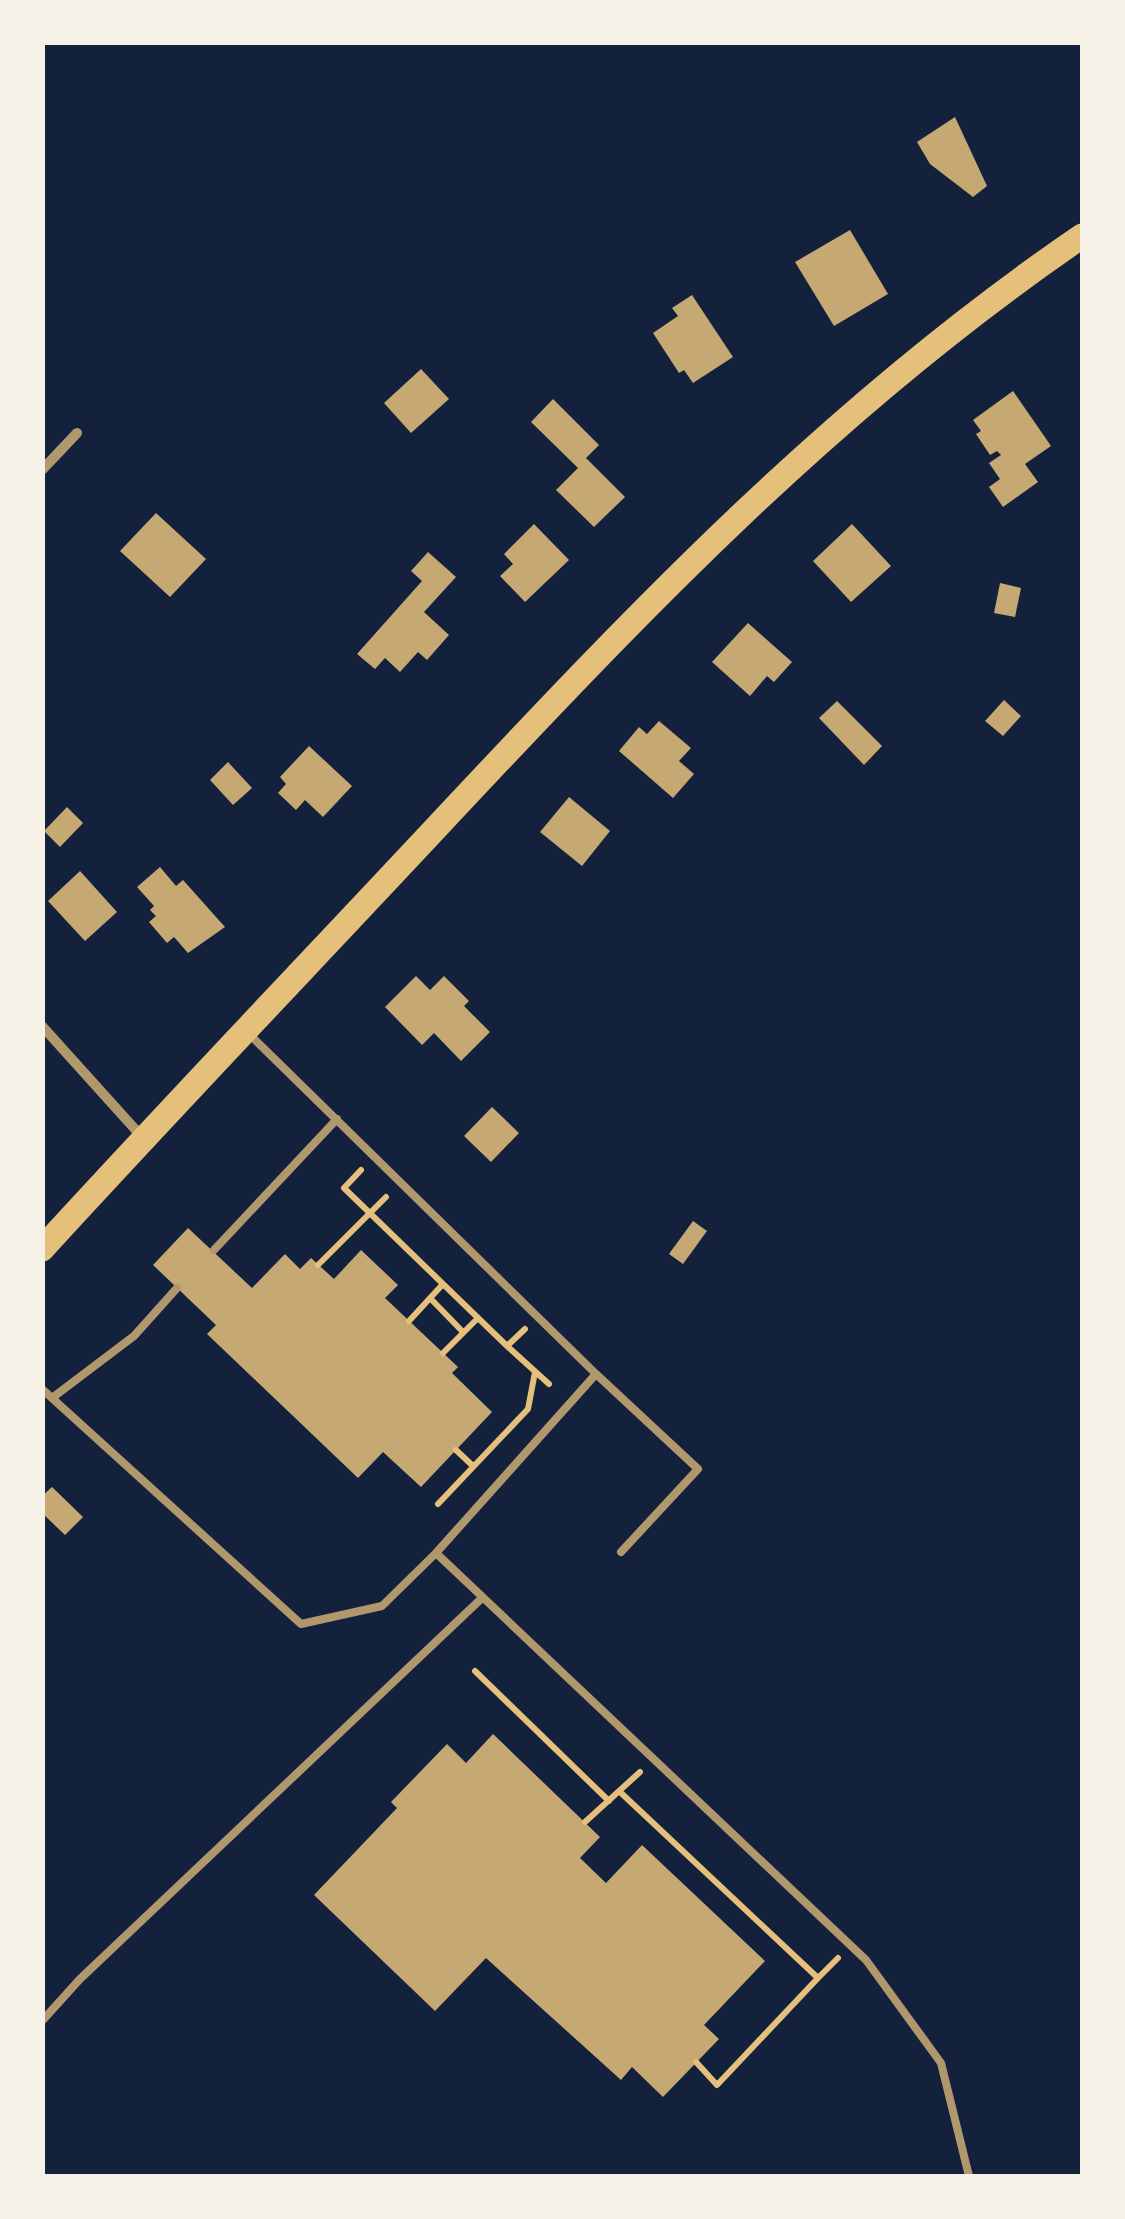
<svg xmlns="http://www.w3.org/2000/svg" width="1125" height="2219" font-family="'Work Sans',sans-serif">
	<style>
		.building { fill: #c6a872 }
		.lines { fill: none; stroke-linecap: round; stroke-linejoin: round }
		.path { stroke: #e5c07b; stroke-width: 6 }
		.service { stroke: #b1986c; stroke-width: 8 }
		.minor { stroke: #b1986c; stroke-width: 10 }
		.trunk { stroke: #e5c07b; stroke-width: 25 }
	</style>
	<rect width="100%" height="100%" fill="#14213d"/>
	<path class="building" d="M955,117L987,186L973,197L930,164L917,142Z
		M850,230L888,294L834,326L795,262Z
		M692,295L733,357L693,383L684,370L679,373L653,333L678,316L672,308Z
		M421,369L449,399L411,433L384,403Z
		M1013,391L1051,446L1025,464L1038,482L1003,507L989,487L1000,479L989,463L1001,455L997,451L990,455L976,434L981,431L973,420Z
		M553,399L599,445L586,458L625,497L594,527L556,490L578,468L531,422Z
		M156,513L206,559L170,597L120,551Z
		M534,524L569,560L525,602L500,576L513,564L504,554Z
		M852,524L891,566L851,602L813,561Z
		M428,552L456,577L424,612L449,635L427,660L418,652L400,672L385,658L375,669L357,654L422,581L411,571Z
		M1000,583L1021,588L1015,617L994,613Z
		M748,623L792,662L774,682L767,676L750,696L712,662Z
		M1004,700L1021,716L1003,736L985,721Z
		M837,701L882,746L864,765L819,718Z
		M659,721L691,748L679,761L694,774L673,798L619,751L639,727L647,734Z
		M309,746L352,786L323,817L305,800L296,810L278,793L286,784L280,777Z
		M228,762L252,788L233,805L210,780Z
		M569,797L610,831L582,866L540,832Z
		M67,807L83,823L60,847L44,831Z
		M160,867L176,886L183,880L225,927L188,953L174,937L167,943L149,922L156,916L150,910L154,906L137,887Z
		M80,871L117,912L85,941L48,901Z
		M416,976L430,990L444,976L469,1001L464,1006L490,1032L461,1061L434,1033L422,1045L385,1007Z
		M492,1107L519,1133L491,1162L464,1136Z
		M693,1221L707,1231L683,1264L669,1254Z
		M188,1228L252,1288L285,1254L300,1269L311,1258L334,1279L361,1250L398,1285L385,1298L458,1367L452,1373L492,1412L421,1487L383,1452L358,1478L207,1334L216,1325L153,1265Z
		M52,1487L83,1517L65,1535L42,1513V1496Z
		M493,1734L600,1837L580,1858L606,1883L642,1845L765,1961L704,2025L719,2039L663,2097L632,2067L621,2080L486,1958L435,2011L314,1895L397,1808L391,1802L447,1744L466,1763Z"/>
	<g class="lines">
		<path class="path" d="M361,1170L344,1188L507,1346L525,1329
			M318,1265L386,1197
			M430,1298L463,1332
			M409,1321L443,1284
			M507,1346L549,1384
			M443,1353L478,1318
			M456,1450L473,1466
			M438,1504L528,1409L535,1372
			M475,1671L609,1801
			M619,1791L818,1978L717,2085L696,2062
			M585,1822L640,1772
			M818,1978L838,1958"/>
		<path class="service" d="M249,1034L596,1374L436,1553
			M214,1250L337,1119
			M596,1374L698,1469L621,1552
			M42,1389L301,1624L382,1606L436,1553L866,1960L941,2063L969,2176
			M52,1398L134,1336L177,1288
			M42,2021L80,1979L482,1598"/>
		<path class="minor" d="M42,470L77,433
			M42,1026L143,1138"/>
		<path class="trunk" d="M42,1249C171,1108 303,970 434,830C639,611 833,406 1082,236"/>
	</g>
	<rect width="1125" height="2219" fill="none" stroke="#f6f1e7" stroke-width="90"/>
</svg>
